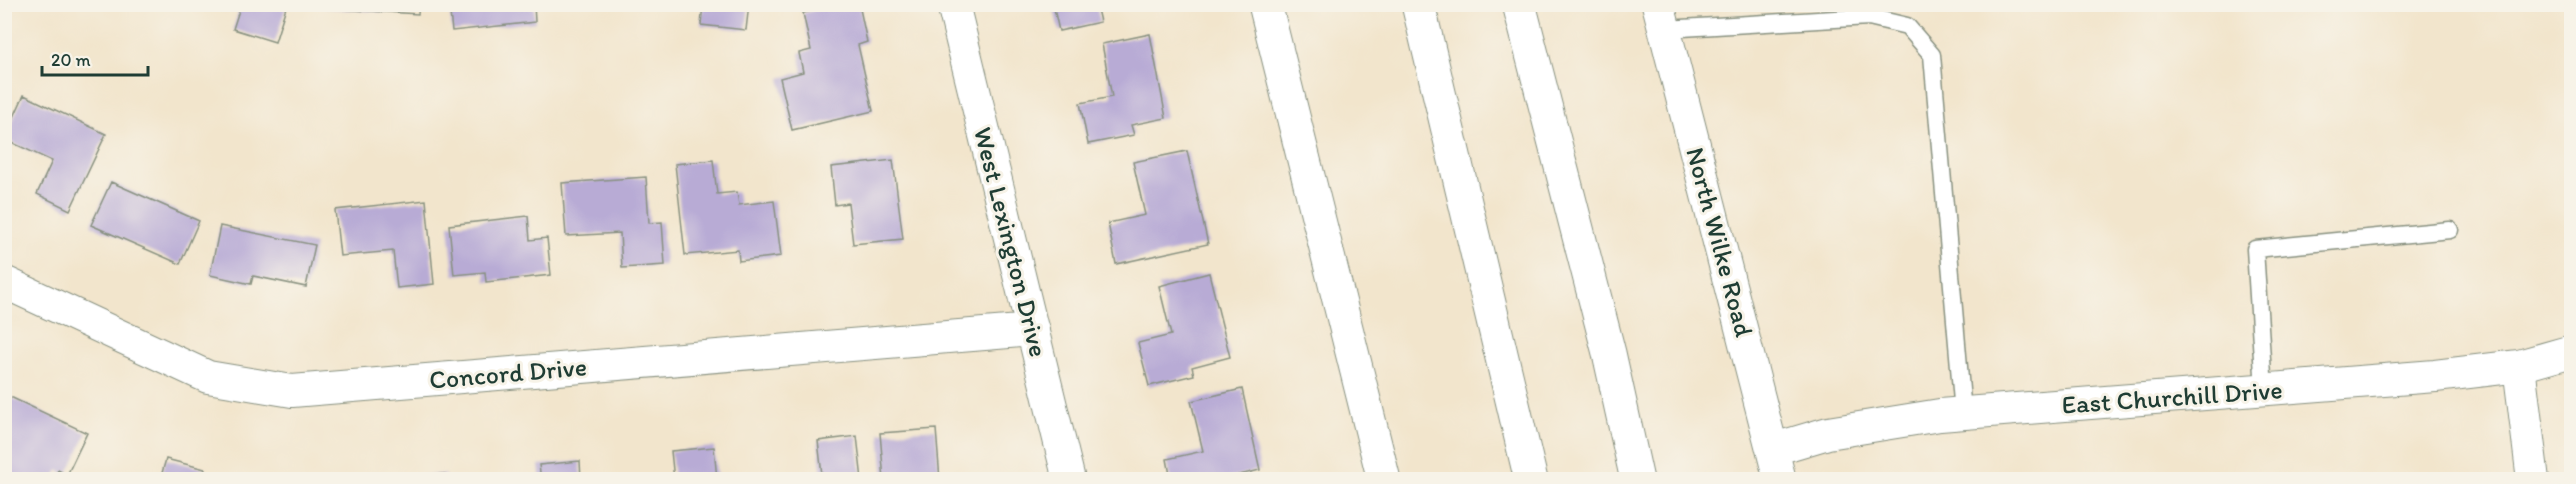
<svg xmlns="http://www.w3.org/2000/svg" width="2576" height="484" font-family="Itim,sans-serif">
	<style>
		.building { fill: #b8abd5 }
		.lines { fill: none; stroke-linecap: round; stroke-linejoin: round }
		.lane-casing { stroke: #889180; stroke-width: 19 }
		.street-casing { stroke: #889180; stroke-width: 34 }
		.secondary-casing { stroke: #889180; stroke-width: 35 }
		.highway-casing { stroke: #889180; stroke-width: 35 }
		.lane { stroke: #fff; stroke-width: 16 }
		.street { stroke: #fff; stroke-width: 32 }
		.secondary { stroke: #fff; stroke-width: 33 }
		.highway { stroke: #fff; stroke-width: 33 }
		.labels { text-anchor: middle; stroke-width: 6; stroke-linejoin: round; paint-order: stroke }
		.street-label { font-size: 26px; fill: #1f3d34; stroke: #f7f3e8 }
	</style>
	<rect width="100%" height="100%" fill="#f7f3e8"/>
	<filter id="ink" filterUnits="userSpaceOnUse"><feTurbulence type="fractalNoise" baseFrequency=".0167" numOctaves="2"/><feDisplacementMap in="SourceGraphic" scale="12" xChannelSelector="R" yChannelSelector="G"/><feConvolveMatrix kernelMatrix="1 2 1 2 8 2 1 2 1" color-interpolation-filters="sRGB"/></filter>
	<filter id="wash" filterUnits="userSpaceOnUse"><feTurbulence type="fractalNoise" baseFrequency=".008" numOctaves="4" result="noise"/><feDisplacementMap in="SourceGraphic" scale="24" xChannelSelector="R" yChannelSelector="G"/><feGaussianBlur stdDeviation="1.35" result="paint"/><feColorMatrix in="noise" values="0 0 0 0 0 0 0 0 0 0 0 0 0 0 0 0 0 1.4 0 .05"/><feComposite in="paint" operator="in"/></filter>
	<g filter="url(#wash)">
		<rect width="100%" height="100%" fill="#f2e5cc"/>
		<g id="blocks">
			<path class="building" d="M241,4H287L275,42L233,29Z
				M324,4H419L418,14L323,8Z
				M449,4H534L535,22L452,31Z
				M703,4H749L746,30L701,25Z
				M840,4H859L867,42L858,45L873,111L792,130L780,78L803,72L799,53L811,50L803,13Z
				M1053,4H1112V5L1097,9L1100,22L1059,31Z
				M1150,34L1166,118L1131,125L1134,135L1088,144L1080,103L1112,97L1102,44Z
				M24,95L106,134L70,210L37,194L52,161L4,139Z
				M1187,151L1208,244L1116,264L1108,223L1145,215L1133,162Z
				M713,160L717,194L737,192L739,205L774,201L781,256L739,261L738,250L685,255L675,164Z
				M893,160L903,239L853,244L848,203L835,205L831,167Z
				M646,177L649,223L662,222L665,265L622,268L620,233L566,236L562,183Z
				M111,182L199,221L180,264L91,225Z
				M426,200L434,284L397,288L393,251L340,256L335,210Z
				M528,216L530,240L547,238L551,275L486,282L485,272L454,275L449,225Z
				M220,226L315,245L306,287L253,276L251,284L210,275Z
				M1209,273L1230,357L1192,367L1194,375L1149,386L1138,343L1171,335L1159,286Z
				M1242,389L1260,470L1219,480H1171L1167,459L1203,451L1191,401Z
				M4,394L87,433L67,475L58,470L53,480H4Z
				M936,429L940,480H884L880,433Z
				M857,436L862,480H797L822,475L818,441Z
				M714,447L717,480H674L671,451Z
				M166,459L205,469L202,480H160Z
				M580,461L581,480H541L539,465Z
				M445,474L446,480H404V477Z"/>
		</g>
	</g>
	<g filter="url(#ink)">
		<use href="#blocks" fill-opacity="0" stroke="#889180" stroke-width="1.5"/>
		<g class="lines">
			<g class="lane-casing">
				<path id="lane" d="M1665,29L1869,17L1907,26L1932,55L1963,413
					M2264,390L2255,249L2450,230"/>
			</g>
			<g class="street-casing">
				<path id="street" d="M953,4L1069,480
					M1658,4L1780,480
					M4,282L208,377L292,391L1033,330
					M2519,366L2533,480
					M1774,449L1828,433L1940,415L2435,376L2519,366L2572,351"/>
			</g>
			<g class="secondary-casing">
				<path id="secondary" d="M1265,4L1384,480"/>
			</g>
			<g class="highway-casing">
				<path id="highway" d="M1418,4L1531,480
					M1519,4L1609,353L1637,480"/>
			</g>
			<use href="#lane" class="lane"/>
			<use href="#street" class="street"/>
			<use href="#secondary" class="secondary"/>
			<use href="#highway" class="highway"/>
		</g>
	</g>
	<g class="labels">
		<g class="street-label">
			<text transform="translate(1011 242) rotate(76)" y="9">West Lexington Drive</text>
			<text transform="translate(1720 242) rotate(75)" y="9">North Wilke Road</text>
			<text transform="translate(508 373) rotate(-5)" y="9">Concord Drive</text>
			<text transform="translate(2172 397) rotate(-4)" y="9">East Churchill Drive</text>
		</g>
	</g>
	<rect width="2576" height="484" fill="none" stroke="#f7f3e8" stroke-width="24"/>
	<path d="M42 66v9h106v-9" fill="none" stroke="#1f3d34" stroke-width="3"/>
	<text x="51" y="66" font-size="18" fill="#1f3d34" stroke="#f7f3e8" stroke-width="4.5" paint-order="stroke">20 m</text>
</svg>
